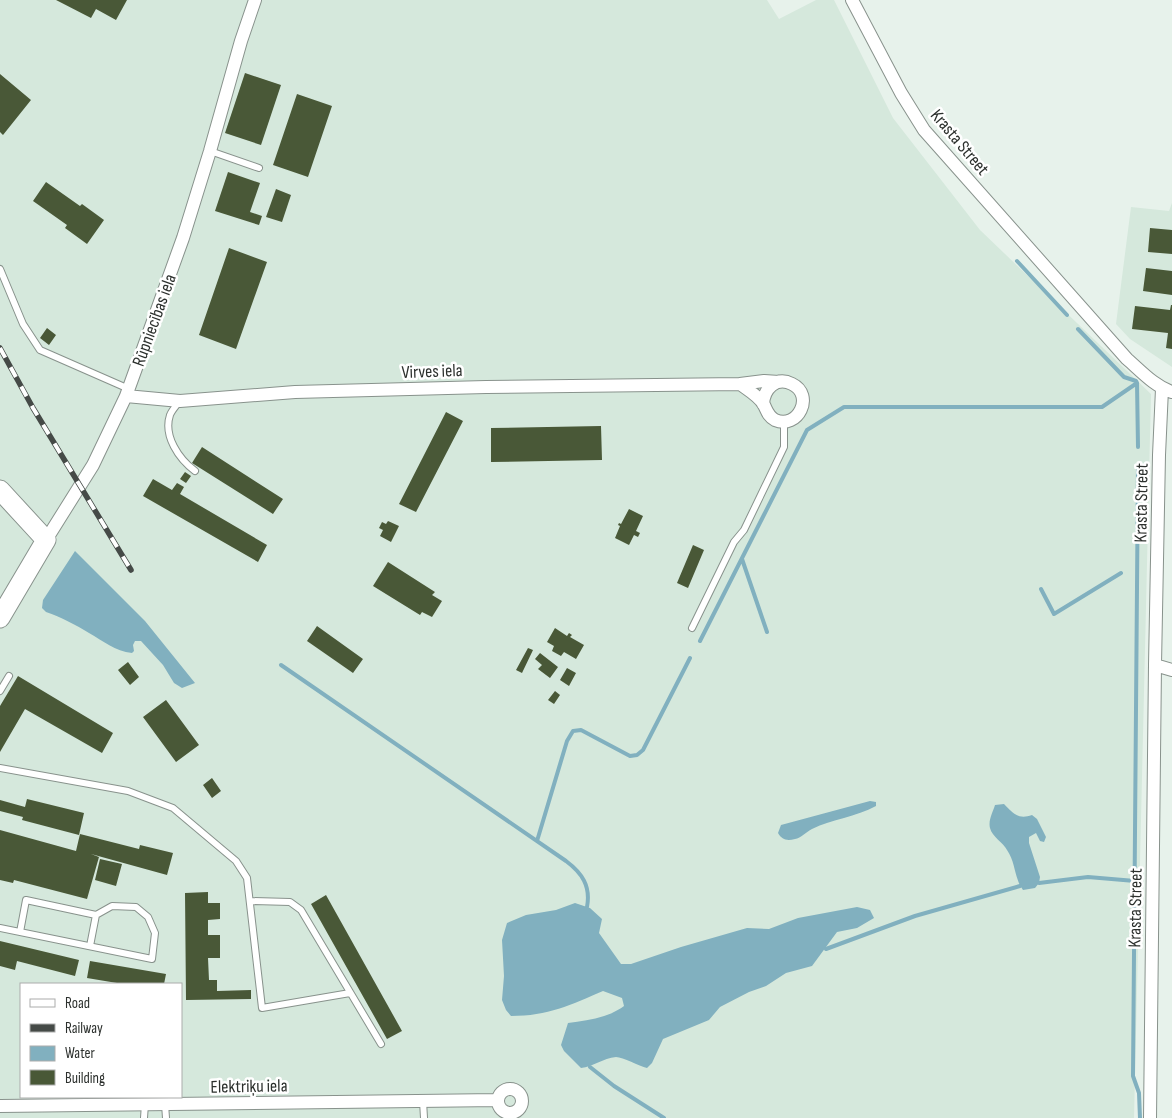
<svg xmlns="http://www.w3.org/2000/svg" width="1172" height="1118" font-family="'Sofia Sans Condensed',sans-serif">
	<style>
		.built { fill: #d5e8dc; fill-rule: evenodd }
		.water { fill: #81b0bf }
		.lines { fill: none; stroke-linecap: round; stroke-linejoin: round }
		.stream { stroke: #81b0bf; stroke-width: 4 }
		.building { fill: #495837 }
		.service-casing { stroke: #88928c; stroke-width: 8 }
		.minor-casing { stroke: #88928c; stroke-width: 14 }
		.primary-casing { stroke: #88928c; stroke-width: 21 }
		.service { stroke: #fff; stroke-width: 6 }
		.minor { stroke: #fff; stroke-width: 12 }
		.primary { stroke: #fff; stroke-width: 19 }
		.rail-casing { stroke: #454a47; stroke-width: 5.5 }
		.rail { stroke: #fff; stroke-width: 4; stroke-dasharray: 11; stroke-linecap: butt }
		.labels { text-anchor: middle; stroke-width: 5; stroke-linejoin: round; paint-order: stroke }
		.street-label { font-size: 18px; fill: #2c302d; stroke: #fff }
	</style>
	<rect width="100%" height="100%" fill="#e7f2eb"/>
	<path class="built" d="M0,0H767L779,19L816,0H834L893,118L980,230L1151,394L1134,1118H0ZM21,984H181V1097H21Z
		M1172,203V367L1130,339L1116,324L1131,207L1169,211Z"/>
	<path class="water" d="M75,551L145,621L195,683L182,688L174,683L163,665L141,641H135L133,645L134,651L132,653C115,651 103,641 89,633C76,625 61,617 46,612L42,608L43,600Z
		M870,801L876,802V806C856,817 832,819 812,829C806,832 801,838 795,839C787,841 782,840 778,833L781,825Z
		M1004,804C1013,813 1018,820 1032,815L1037,819L1046,837L1044,842L1040,841L1036,833L1029,837V843L1040,877L1039,883L1035,888L1023,890C1014,878 1016,863 1007,850C1003,842 992,837 990,828C988,820 993,812 995,805Z
		M575,903L590,908L602,919L599,933L621,964H631L681,947L747,928L769,929L798,918L857,907L870,910L874,918L857,928L837,932L812,966L786,973L766,986L749,992L720,1007L709,1020L663,1039L652,1063L647,1068C639,1066 623,1057 616,1057C603,1058 593,1067 581,1068L564,1051L561,1045L568,1023C588,1020 608,1018 624,1006L622,998L603,991C571,1005 548,1016 511,1016L506,1010L502,1000L504,976L502,940L507,923L526,915L556,910Z"/>
	<g class="lines">
		<path class="stream" d="M1017,261L1067,315
			M1078,329L1124,377L1136,381L1137,383L1138,447
			M1138,465L1133,1076L1139,1093L1140,1118
			M742,559L767,632
			M1041,589L1054,614L1121,573
			M700,641L807,430L844,407H1102L1137,383
			M281,665L566,861C582,873 591,886 587,907
			M537,841L567,741L573,731L581,730L630,756L637,755L643,750L690,658
			M1039,883L1088,877L1135,881
			M826,949L915,916L1020,886
			M590,1067L614,1086L664,1118"/>
	</g>
	<path class="building" d="M56,0H127L116,20L96,9L91,18Z
		M245,73L281,85L261,145L225,133Z
		M0,74L31,100L3,135L0,132Z
		M297,94L332,106L308,177L273,165Z
		M228,172L260,183L250,212L262,216L259,225L215,211Z
		M46,182L80,206L82,204L104,220L87,244L65,228L67,225L33,201Z
		M276,189L291,195L282,222L266,217Z
		M1150,228L1172,230V254L1148,252Z
		M229,248L267,262L236,349L199,335Z
		M1146,268L1172,271V295L1143,291Z
		M1171,305H1172V349L1166,348L1168,333L1132,329L1135,306L1170,310Z
		M47,328L56,335L49,345L40,338Z
		M446,412L463,421L416,512L399,504Z
		M601,426L602,460L491,462V428Z
		M202,447L283,499L273,514L192,463Z
		M185,472L191,476L186,483L180,479Z
		M153,479L172,490L177,483L184,487L180,494L267,545L258,562L143,496Z
		M629,509L643,516L636,531L640,533L638,537L634,535L629,545L615,538L620,526L618,525L619,523L621,524Z
		M388,521L399,526L391,542L380,536L383,530L379,528L382,522L386,524Z
		M693,545L704,550L688,588L677,583Z
		M388,562L435,592L432,595L442,601L432,617L422,612L420,615L373,586Z
		M317,626L363,659L353,673L307,641Z
		M555,628L567,636L569,633L572,635L570,637L584,645L576,659L564,652L561,656L552,651L554,646L547,642Z
		M528,648L533,650L522,673L516,670Z
		M540,653L558,667L550,678L538,669L542,665L535,659Z
		M128,662L139,677L130,685L118,670Z
		M567,668L576,673L569,686L560,680Z
		M18,676L113,733L102,753L25,709L0,752V706Z
		M555,691L560,695L554,704L548,700Z
		M166,700L199,745L176,762L143,717Z
		M212,778L221,791L212,798L203,785Z
		M27,799L84,813L79,835L22,820L23,817L0,811V800L25,807Z
		M0,830L76,851L80,834L139,849L140,845L173,853L167,875L91,854L99,857L87,899L14,880L13,883L0,880Z
		M100,859L122,864L116,886L95,880Z
		M208,892V903H220V919L208,920V935H220V958H208L209,980H217V991L251,990V999L186,1000L185,893Z
		M326,895L402,1031L387,1039L311,904Z
		M0,941L79,960L75,976L17,961L15,970L0,966Z
		M90,961L166,974L164,984H123L87,978Z"/>
	<g class="lines">
		<g class="service-casing">
			<path id="service" d="M210,151L259,168
				M0,269L23,324L40,350L129,389
				M179,402C176,406 172,410 170,415C163,436 179,459 195,471
				M692,628L734,542L744,530L784,447V422
				M0,691L9,676
				M0,768L128,791L173,808L236,861L247,878L262,1008L350,993
				M250,901L290,902L301,910L381,1044
				M0,928L152,959L155,933L148,917L136,907L112,906L96,915L90,946
				M20,932L26,900L96,915
				M423,1101L424,1118
				M165,1104L166,1118
				M144,1118L145,1104"/>
		</g>
		<g class="minor-casing">
			<path id="minor" d="M852,0L901,93L924,130L1127,359C1141,371 1154,386 1172,392
				M740,384C748,390 759,396 764,405C767,411 768,416 775,420C798,430 815,395 792,384C776,376 764,389 763,404
				M126,396L180,401L295,392L486,387L740,384L764,381L779,382
				M46,540L93,465L126,396L183,238L210,151L241,41L255,0
				M1155,665L1172,670
				M498 1101a12 12 0 1 1 24 0a12 12 0 1 1-24 0Z
				M0,1106L498,1100
				M1150,1118L1155,665L1159,455L1162,389"/>
		</g>
		<g class="primary-casing">
			<path id="primary" d="M0,490L46,540L0,618"/>
		</g>
		<use href="#service" class="service"/>
		<use href="#minor" class="minor"/>
		<use href="#primary" class="primary"/>
		<g class="rail-casing">
			<path id="rail" d="M0,348L33,408L131,570"/>
		</g>
		<use href="#rail" class="rail"/>
	</g>
	<g class="labels">
		<g class="street-label">
			<text transform="translate(960 142) rotate(50)" y="6">Krasta Street</text>
			<text transform="translate(154 320) rotate(-70)" y="6">Rūpniecības iela</text>
			<text transform="translate(432 371) rotate(-2)" y="6">Virves iela</text>
			<text transform="translate(1141 503) rotate(-89)" y="6">Krasta Street</text>
			<text transform="translate(1135 908) rotate(-89)" y="6">Krasta Street</text>
			<text transform="translate(249 1086) rotate(-1)" y="6">Elektriķu iela</text>
		</g>
	</g>
	<rect x="20" y="983" width="162" height="115" fill="#ffffff" stroke="#abacab"/>
	<rect x="30" y="999" width="25" height="8" fill="#ffffff" stroke="#abacab"/>
	<text x="65" y="1008" font-size="15" fill="#2c302d">Road</text>
	<rect x="30" y="1024" width="25" height="8" fill="#454a47" stroke="#abacab"/>
	<text x="65" y="1033" font-size="15" fill="#2c302d">Railway</text>
	<rect x="30" y="1046" width="25" height="15" fill="#81b0bf" stroke="#abacab"/>
	<text x="65" y="1058" font-size="15" fill="#2c302d">Water</text>
	<rect x="30" y="1070" width="25" height="15" fill="#495837" stroke="#abacab"/>
	<text x="65" y="1083" font-size="15" fill="#2c302d">Building</text>
</svg>
